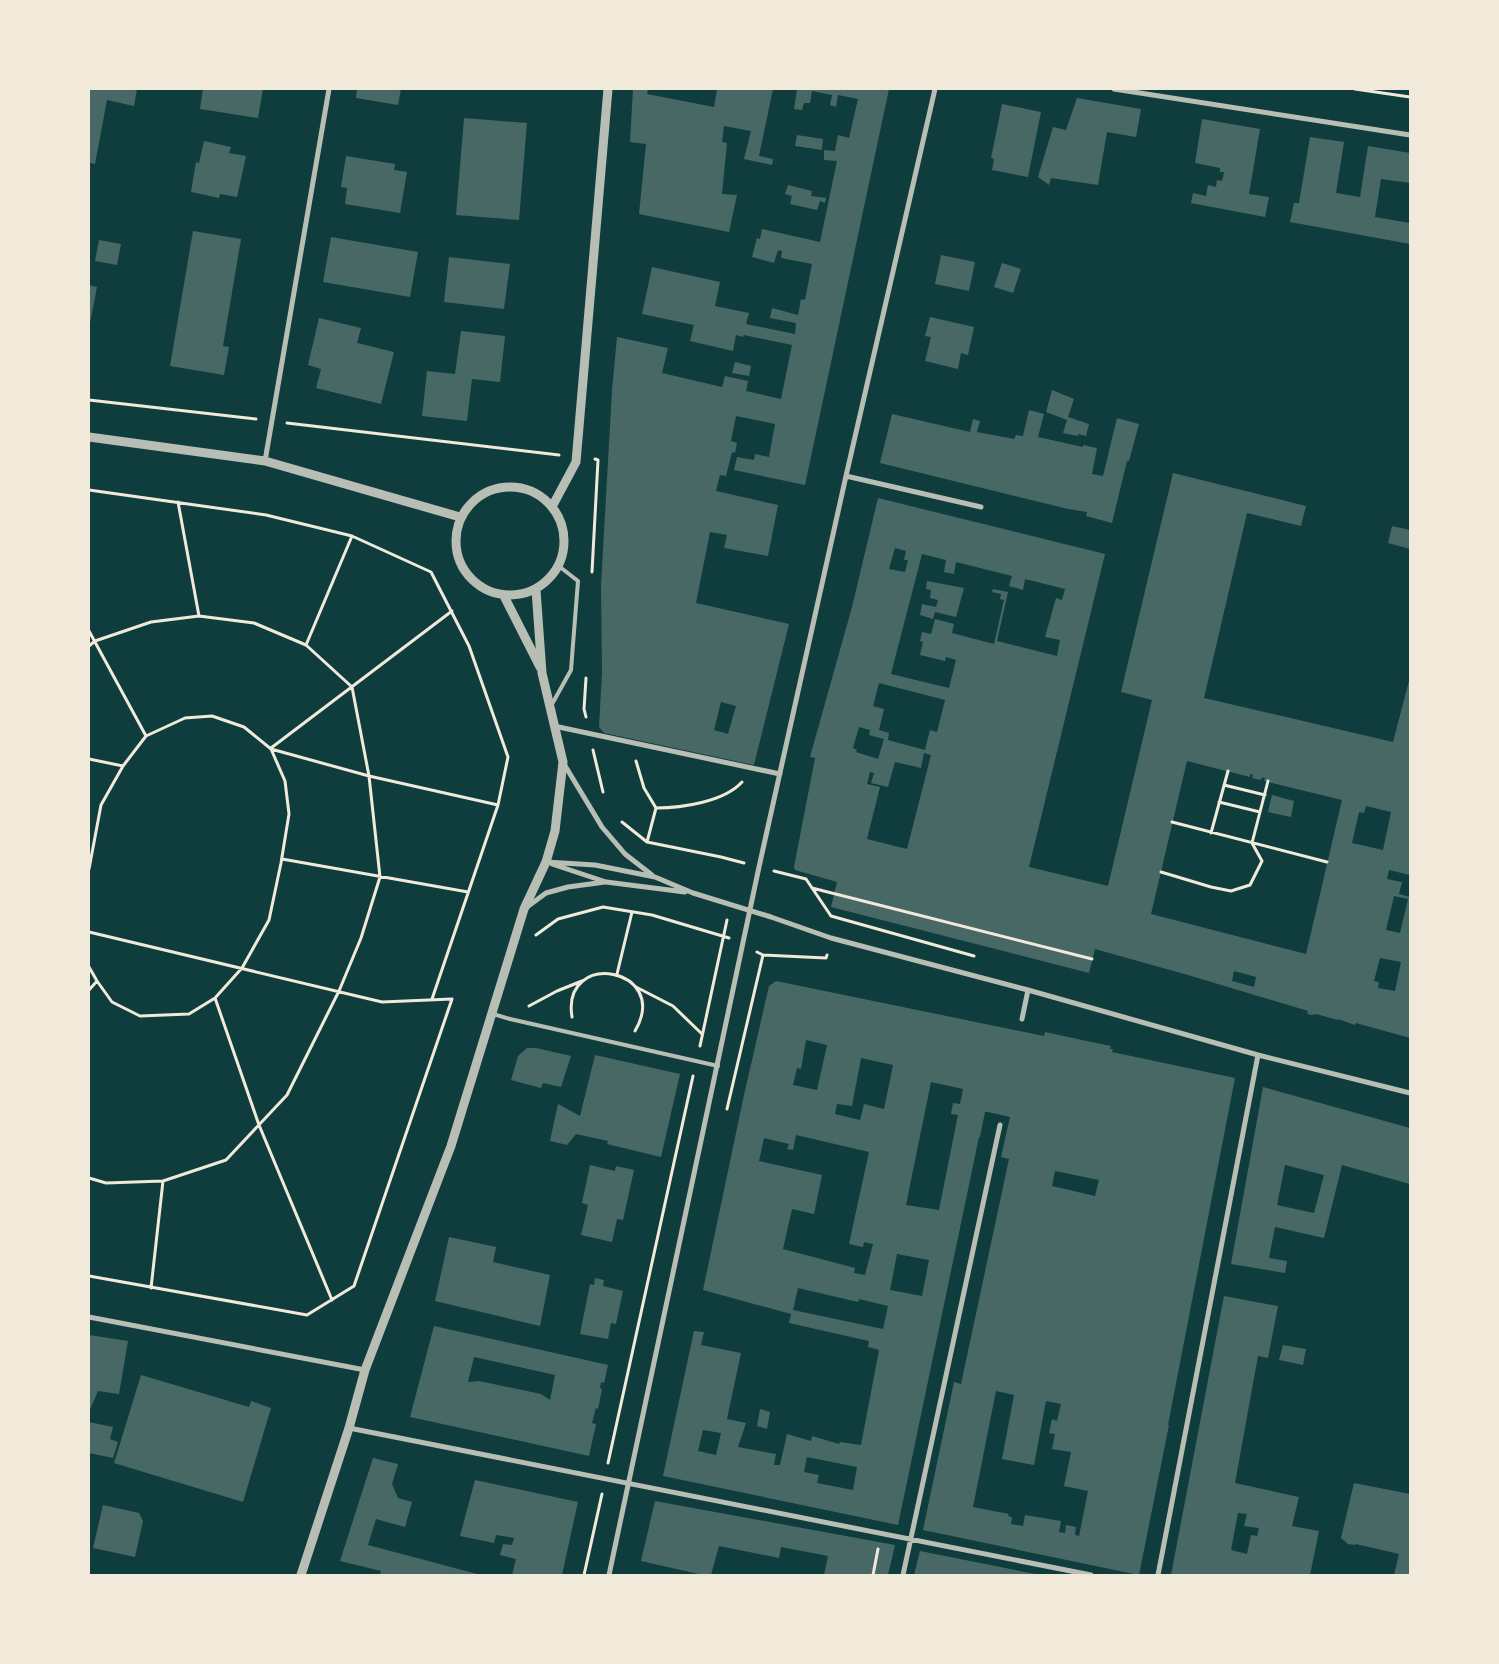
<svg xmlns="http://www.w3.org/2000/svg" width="1499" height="1664" font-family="'Playfair Display',serif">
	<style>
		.building { fill: #486865; fill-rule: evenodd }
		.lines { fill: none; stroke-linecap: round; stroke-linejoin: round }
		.path { stroke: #f1e9da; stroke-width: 3 }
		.service { stroke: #b8beb3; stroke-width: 4 }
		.minor { stroke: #b8beb3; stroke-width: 5 }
		.tertiary { stroke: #b8beb3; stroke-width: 9 }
	</style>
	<rect width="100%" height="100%" fill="#0f3d3e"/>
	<path class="building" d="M89,89H137L134,106L107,100L95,164L89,163Z
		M203,89H263L258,118L200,109Z
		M357,89H401L398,105L356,98Z
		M633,89H648L647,94L714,107L717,89H773L759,156L773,159L772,165L744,159L751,131L724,126L722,142L727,143L722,194L737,195L729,232L639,214L646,144L630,142Z
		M797,89H889L805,485L734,470L737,457L754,460L755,454L769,457L775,424L736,416L731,441L737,443L735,453L732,452L726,476L720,475L716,491L778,505L768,556L724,548L727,535L710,532L696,603L789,624L754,765L604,733L599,727L602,673L601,586L612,390L617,337L668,348L662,373L722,387L725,376L748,381L746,391L781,399L792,345L744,335L743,337L736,335L733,351L690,341L694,325L642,314L652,267L720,282L715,306L749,313L746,324L795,334L796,323L770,318L772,308L798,315L801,299L805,300L812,264L781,258L782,251L778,250L774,263L752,257L757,238L760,239L762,229L820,242L837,161L824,160V150L835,151L838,135L849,138L858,99L838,95L836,107L830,105L832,95L812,91L810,103H804L802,110L794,109ZM721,702L736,706L728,734L714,730Z
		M1077,98L1141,109L1136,137L1107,132L1098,185L1051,178L1049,185L1038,177L1053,127L1066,130Z
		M1002,104L1041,112L1028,177L992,170L994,159L991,158Z
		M464,118L527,123L519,220L456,215Z
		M1202,119L1260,129L1249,194L1269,197L1265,217L1191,203L1193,193L1206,196L1208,185L1216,187L1217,180L1222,181L1224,172H1220V168L1195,163Z
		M797,135L823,139L822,150L795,146Z
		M1310,137L1344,142L1336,193L1360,197L1368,146L1410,153V183L1381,179L1375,217L1410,223V244L1290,222L1294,203H1299Z
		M204,141L231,147L229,153L246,156L237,197L220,194L219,198L191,192L196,162L199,163Z
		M346,156L395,164L394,170L407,172L400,213L345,204L347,188L341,187Z
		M788,185L812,191L811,196L826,198L825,203L820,201L817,210L790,204L792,196L785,194Z
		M193,231L241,239L223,346L229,347L224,375L170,366Z
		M331,237L418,252L410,297L323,282Z
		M99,240L121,244L117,265L95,261Z
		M941,255L975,262L969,291L935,284Z
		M449,257L510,264L504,309L444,302Z
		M1002,263L1021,269L1013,293L994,287Z
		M89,285L97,287L90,323H89Z
		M930,317L974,327L968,355L961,353L958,369L925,361L931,337L925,336Z
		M319,318L361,328L357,343L394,352L381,404L316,388L321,369L308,365Z
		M461,331L505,336L500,382L472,379L467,421L422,416L427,371L455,374Z
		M735,362L751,366L749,376L732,373Z
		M1052,390L1074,399L1068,417L1089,424L1086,436L1078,434V436L1063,433L1067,420L1046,412Z
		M1029,410L1044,414L1038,437L1083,447V445L1097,448L1092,474L1103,476L1117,418L1139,424L1129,461H1127L1112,523L1086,516L1087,512L1068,509L880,463L892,414L970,432L973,419L980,421L977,432L1014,439L1016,435L1023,436Z
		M1173,473L1306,506L1301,526L1247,513L1204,698L1393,742L1410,677V875L1389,870L1387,879L1402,882L1399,894L1410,897V1038L1356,1023L1355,1025L1338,1019V1020L1316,1014L1312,1015L1307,1014L1308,1011L1305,1010L1188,975L1095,949L1089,973L831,907L837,882L795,870L794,867L815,758L810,757L852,607L878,498L1105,554L1029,867L1108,886L1152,700L1121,692ZM895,548L906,551L904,560H908L905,572L889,569ZM922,554L946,560L944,572L954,574L956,562L1012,576L1009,586L1023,590L1025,579L1065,589L1062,600L1056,598L1045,637L1060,640L1057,656L997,641L1008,592L993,589L992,592L1001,594L1000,599L1004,600L994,644L952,633L954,624L935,619L931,634L922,632L920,641L923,642L920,655L945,661L946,657L956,660L949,688L891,674ZM879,683L945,700L937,732L930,730L925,750L888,740L889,733L879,730L884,709L873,706ZM859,727L870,730L869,735L884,739L878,759L856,752L857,750L853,748ZM924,753L931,755L907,849L867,839L880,787L867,784L870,772L874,773L871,783L888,787L895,762L921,768ZM1187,761L1250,777V774L1253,775L1252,778L1261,780L1262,777L1265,778L1264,781L1342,800L1306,954L1151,914ZM1366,806L1391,812L1383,850L1352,843L1359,812L1364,813ZM1394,896L1408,899L1400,933L1386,930ZM1380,958L1401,962L1395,991L1378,988L1379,982L1374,981ZM1234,971L1256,977L1254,987L1232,981Z
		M1392,526L1410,530V549L1388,543Z
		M927,581L964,588L956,617L935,612L933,619L920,615L922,604L936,607L938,600L930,598L931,590L926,589Z
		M1272,795L1294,801L1291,817L1268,812Z
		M776,981L1044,1036L1045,1032L1082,1040L1111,1046L1110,1049H1113L1112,1052L1235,1078L1168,1425H1169L1139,1575L923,1530L954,1382L961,1384L1009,1159L1001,1157L1010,1117L988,1112H985L980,1137H979L898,1525L663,1476L694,1331L704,1332L701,1345L741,1353L727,1419L746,1423L738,1447L776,1454L774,1465H780L787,1434L811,1441L812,1436L839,1444L840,1442L861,1445L879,1350L868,1347L869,1341L789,1323L791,1314L703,1290L744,1095L769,986ZM806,1040L827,1045L817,1090L793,1085L797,1068L801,1069ZM861,1058L893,1065L884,1109L864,1104L860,1120L835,1114L837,1104L852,1106ZM931,1082L963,1089L960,1104L953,1103L951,1114L958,1115L939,1210L906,1205ZM796,1135L869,1152L849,1244L863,1247L864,1242L873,1244L865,1275L854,1273L855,1268L783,1249L792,1209L814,1214L822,1175L759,1161L764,1138L789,1144L787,1149L793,1150ZM1055,1171L1099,1180L1095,1196L1052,1186ZM897,1254L929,1260L922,1296L890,1290ZM798,1288L858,1302L859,1299L888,1306L883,1329L793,1310ZM996,1391L1014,1395L1002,1459L1034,1465L1046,1401L1061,1404L1057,1421L1052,1419L1049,1433L1055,1434L1052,1449L1071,1452L1064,1486L1088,1491L1079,1536L1075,1535L1076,1527L1066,1525L1065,1533L1059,1532L1061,1521L1025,1515L1023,1526L1011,1524L1012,1517L1008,1516L1009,1514L973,1507ZM703,1430L721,1433L716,1455L698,1451ZM807,1457L857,1467L853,1490L817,1483L819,1475L804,1472Z
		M527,1048H536L571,1056L561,1087L543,1083L541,1088L511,1080L518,1056Z
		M595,1055L680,1074L661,1157L607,1144L608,1141L576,1134L567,1145L550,1141L558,1104L580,1116Z
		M1263,1087L1410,1128V1184L1342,1165L1324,1238L1275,1227L1269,1258L1287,1261L1285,1273L1231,1264ZM1285,1165L1324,1175L1314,1213L1277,1205Z
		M590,1165L615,1171L616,1166L634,1170L623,1220L617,1219L612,1242L581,1235L588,1205L582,1203Z
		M449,1237L496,1247L493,1262L550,1275L540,1326L435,1301Z
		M595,1278L604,1280L603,1286L623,1291L616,1324L611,1323L608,1339L580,1334L590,1284L594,1285Z
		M1224,1296L1278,1306L1268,1358L1258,1356L1235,1483L1299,1497L1292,1526L1319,1531L1310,1575H1171ZM1238,1513L1247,1514L1244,1526L1259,1528L1257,1536L1251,1535L1247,1554L1231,1550Z
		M434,1326L608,1365L604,1383L601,1382L600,1388L602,1389L598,1409L596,1408L592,1423L596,1424L589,1456L410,1417ZM474,1357L555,1375L550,1400L541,1394L479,1381L468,1382Z
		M89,1335L128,1341L119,1394L98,1391L89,1412Z
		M1283,1345L1306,1349L1303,1365L1279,1360Z
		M141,1375L249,1407L251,1401L271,1408L243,1502L114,1463Z
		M760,1409L770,1412L767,1429L757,1426Z
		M89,1422L113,1427L110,1439L118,1442L113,1458L89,1453Z
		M373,1458L398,1464L392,1484L398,1498L412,1502L405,1527L376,1519L368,1545L481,1575H380L381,1571L340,1561Z
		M475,1480L578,1502L562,1575H512L516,1559L500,1555L503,1544L512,1545L514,1538L496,1535L494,1543L460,1536Z
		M1354,1483L1410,1494V1575H1394L1399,1554L1356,1544L1355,1545L1348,1544L1341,1538Z
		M655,1501L895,1545L888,1575H824L828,1556L781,1547L779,1558L719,1546L711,1575H703L641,1561Z
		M103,1505L139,1513L143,1521L135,1557L93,1548Z
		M920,1551L1035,1574V1575H914Z"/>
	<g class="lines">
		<path class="path" d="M1355,89L1410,97
			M89,400L256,419
			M287,423L559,455
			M89,490L266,515L352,536L431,572L469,646L508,757L498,805
			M178,502L199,616
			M592,572L598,460L595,459
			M89,631L146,736
			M306,645L352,536
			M89,646L95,641L151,622L199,616L254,623L306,645L352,687L369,776L380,877L361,938L339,991L287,1095L226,1160L163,1181L106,1183L89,1178
			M586,717L584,709L586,678
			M271,748L452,611
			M271,749L369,776L498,805L432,999
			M593,750L603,792
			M89,759L123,766
			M636,761L644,788L656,808
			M1224,785L1265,795
			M1219,802L1260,812
			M622,822L647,842L721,857L744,863
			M1172,822L1327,862
			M1211,833L1228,771
			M647,842L656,808C681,808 724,802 742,782
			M282,859L468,892
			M89,869L101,805L123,766L146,736L185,718L212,716L244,727L271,749L285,781L289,814L281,863L269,920L242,968L215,998L189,1014L140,1016L112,1002L97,981L89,967
			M774,871L806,879L831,916
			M1161,872L1211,887L1231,891L1250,885L1262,861L1252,843L1268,781
			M812,888L1092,959
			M831,916L974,956
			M89,932L382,1002L452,999L354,1286L307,1315L89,1276
			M536,935L558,919L603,907L652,915L729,938
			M757,952L763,955L826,958L827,955
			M617,974L632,912
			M636,987L673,1006L702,1034
			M89,990L97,981
			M215,998L259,1125L332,1300
			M529,1006L557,991L582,981
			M572,1017C561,948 672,968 635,1031
			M700,1046L727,920
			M727,1109L763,955
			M151,1288L163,1181
			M608,1463L693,1076
			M584,1575L602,1494
			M873,1575L878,1549"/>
		<path class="service" d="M551,706L571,670L578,581L560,567
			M493,1014L510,1019L718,1066"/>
		<path class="minor" d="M1114,89L1410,135
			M265,461L329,89
			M846,476L981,507
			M554,726L780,774
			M564,764L602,827L625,854L652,875
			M546,862L595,865L655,877L693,893L771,917L831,938L1028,990L1258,1055L1410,1093
			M552,864L606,882L685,892
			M527,907L546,893L568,887L605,882
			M1022,1019L1028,990
			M89,1317L365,1370
			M349,1428L1091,1575
			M609,1575L759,867L846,476L935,89
			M903,1575L1000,1125
			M1158,1575L1258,1055"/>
		<path class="tertiary" d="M89,437L265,461L460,517
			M456 541a54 54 0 1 1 108 0a54 54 0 1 1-108 0Z
			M553,505L576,462L608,89
			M504,596L540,667
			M301,1575L349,1428L365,1370L451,1146L524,909L546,862L555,831L563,762L542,673L536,590"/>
	</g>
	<rect width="1499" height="1664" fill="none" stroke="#f1e9da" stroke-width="180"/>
</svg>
